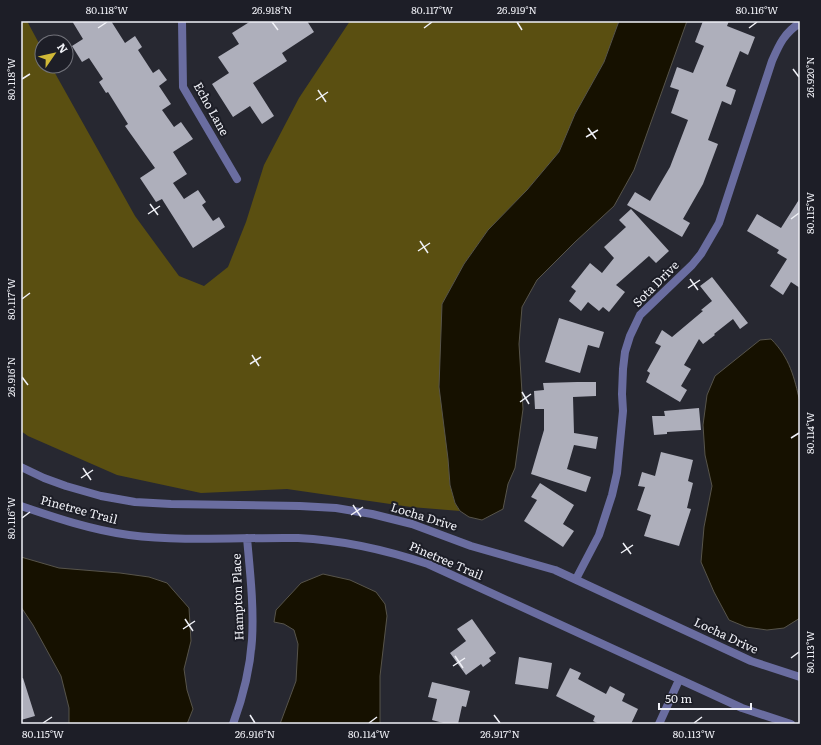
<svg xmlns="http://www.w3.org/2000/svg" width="821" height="745" font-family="Literata,serif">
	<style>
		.green { fill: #5a4f11 }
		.water { fill: #161100; stroke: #57544a }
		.building { fill: #aeafbb }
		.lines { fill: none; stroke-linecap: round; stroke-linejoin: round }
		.street { stroke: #6a6da0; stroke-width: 8 }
		.ticks { fill: none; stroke: #f0f1f7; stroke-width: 1.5 }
		.labels { text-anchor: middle; stroke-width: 4; stroke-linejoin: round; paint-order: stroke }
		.street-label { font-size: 12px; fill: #f0f1f7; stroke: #1d1e27 }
		.neatline { fill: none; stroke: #f0f1f7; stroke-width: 1.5 }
		.ticks-label { font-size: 10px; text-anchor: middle; fill: #f0f1f7 }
	</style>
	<rect width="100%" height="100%" fill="#272831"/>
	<path class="green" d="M21,21H27L42,49V66H51L135,216L179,276L204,286L228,267L246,222L264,165L299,98L350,21H619L604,62L575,114L559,152L527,190L488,230L464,264L442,304L450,485L455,503L460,511L411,507L287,489L201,493L117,475L28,436L21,431Z"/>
	<path class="water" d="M619,21H687L634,170L614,206L575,242L537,280L522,307L519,344L523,409L515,468L508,484L503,509L482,520L469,517L460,511L455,503L450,485L448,459L439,387L442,304L464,264L488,230L527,190L559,152L575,114L604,62Z
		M771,339C790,358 794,377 800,402V618L784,628L767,630L746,627L729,620L714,592L701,562L704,527L712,486L705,455L703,425L707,395L715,376L760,340Z
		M21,557L59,568L120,573L149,577L167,583L189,608L191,641L184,669L187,690L193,709L187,724H69V708L61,676L33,625L21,607Z
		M323,574L350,580L376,592L385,604L387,616L380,676V724H280L296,681L298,644L294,630L284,624L274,622L276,610L301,583Z"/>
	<path class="building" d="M72,21H111L125,43L135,36L142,47L138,50L153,73L159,69L167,80L159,86L171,104L162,110L174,127L181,122L193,139L173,152L187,174L173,183L184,199L198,190L206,202L202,205L213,221L219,217L225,227L193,248L162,199L156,202L140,178L155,168L125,126L128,124L108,92L106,93L99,82L103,79L89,58L82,62L72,46L83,39Z
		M251,21H307L314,32L282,53L287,61L253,83L274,116L262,124L250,106L233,117L212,84L229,73L218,57L239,44L232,33Z
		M703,21H729L727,26L755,37L748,55L740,51L726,86L736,90L731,105L722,101L708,140L718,144L703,184L683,219L690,223L682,237L627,205L635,192L650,201L670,167L688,120L671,113L679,90L670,87L677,67L693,73L704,46L695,42Z
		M800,198V288L791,282L783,295L770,286L787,259L777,253L779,250L747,231L757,214L781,228Z
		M631,209L669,251L656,263L649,256L616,285L625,292L609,312L603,307L599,311L588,302L581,311L569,301L576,291L571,287L590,263L602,273L614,258L604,247L626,227L619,220Z
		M712,277L748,323L740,329L733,319L714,334L715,335L703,344L699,339L684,365L691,369L681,386L687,390L680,402L646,382L650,373L647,371L661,346L655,343L662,330L672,337L703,311L701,310L712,301L700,286Z
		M559,318L604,332L599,348L588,345L580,373L545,362Z
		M577,382H596V396L573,397L574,433L598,437L596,449L574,445L567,469L591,477L586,492L531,474L544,430V409H535L534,391L544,390L543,383Z
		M699,408L701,430L667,432V434L654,435L652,416H665L664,411Z
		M661,452L693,460L688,481L693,483L687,508L691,509L679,546L644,536L651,515L637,510L645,487L638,486L642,472L655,476Z
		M540,483L574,505L563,524L574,531L563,547L524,521L537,500L531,497Z
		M472,619L496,653L489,658L491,661L483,667L481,664L466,675L450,653L466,641L457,629Z
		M519,657L552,663L548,689L515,684Z
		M570,668L581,673L578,679L606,694L610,686L625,694L622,701L638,709L631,724H599L593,721L595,716L556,696Z
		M21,678H23L35,716L21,720Z
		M432,682L470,691L466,707L462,706L458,724H447L432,720L437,699L428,697Z"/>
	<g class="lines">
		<path class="street" d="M182,21L183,87L237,179
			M21,467L44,478L66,486L101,496L135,502L171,504L300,506L336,508L372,514L412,524L471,546L555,570L751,661L800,677
			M21,506C56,518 92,530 129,535C184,542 243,537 298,538C342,540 386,550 428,564L742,708L791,724
			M576,579L599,535L612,495L617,473L623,411L622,394L623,369L625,352L630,336L640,315L692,265L701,254L719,223L772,61C779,45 784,33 800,23
			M233,724C243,697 250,669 252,640C254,606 250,572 247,538
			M659,724L679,680"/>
	</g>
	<path class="ticks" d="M272,22L278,30M517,22L522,30M98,28L107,22M424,28L432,22M749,28L757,22M793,69L799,77M22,79L30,74M318,90L326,102M316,100L328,92M588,128L596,139M586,137L598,130M150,204L158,215M148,214L160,206M791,219L799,213M420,241L428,253M418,251L430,243M690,279L698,290M688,288L700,280M22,299L30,293M252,355L259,366M250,364L261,357M22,377L28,385M522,392L529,404M520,402L531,394M791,438L799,433M83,468L91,480M81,478L93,470M353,505L361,517M351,515L363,507M22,518L30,512M623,543L631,554M621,553L633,545M185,619L193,631M183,629L195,621M455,656L463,668M791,658L799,652M453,666L465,658M250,715L255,723M494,715L500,723M43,723L52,717M369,723L377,717M694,723L702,717"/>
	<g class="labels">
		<g class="street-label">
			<text transform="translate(211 109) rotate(61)" y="4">Echo Lane</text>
			<text transform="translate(656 284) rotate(-45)" y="4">Sota Drive</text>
			<text transform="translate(79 510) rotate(15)" y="4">Pinetree Trail</text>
			<text transform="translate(424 517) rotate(17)" y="4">Locha Drive</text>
			<text transform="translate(446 561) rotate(23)" y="4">Pinetree Trail</text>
			<text transform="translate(238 597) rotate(-92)" y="4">Hampton Place</text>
			<text transform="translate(726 636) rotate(25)" y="4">Locha Drive</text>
		</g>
	</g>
	<rect width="821" height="745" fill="none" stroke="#1d1e27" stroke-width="44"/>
	<g transform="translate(54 54) rotate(56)"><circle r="19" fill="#1d1e27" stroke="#71727a"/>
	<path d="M0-3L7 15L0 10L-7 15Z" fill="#cfb837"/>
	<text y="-6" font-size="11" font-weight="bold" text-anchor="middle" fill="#f0f1f7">N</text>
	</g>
	<path d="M659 703v6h92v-6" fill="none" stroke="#f0f1f7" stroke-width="2"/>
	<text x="665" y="703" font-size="12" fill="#f0f1f7" stroke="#1d1e27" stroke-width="3" paint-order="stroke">50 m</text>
	<rect x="22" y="22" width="777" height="701" class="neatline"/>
	<g class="ticks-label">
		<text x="107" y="14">80.118°W</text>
		<text x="272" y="14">26.918°N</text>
		<text x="432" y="14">80.117°W</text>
		<text x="517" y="14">26.919°N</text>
		<text x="757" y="14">80.116°W</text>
		<text transform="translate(810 77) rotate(-90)" y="4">26.920°N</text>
		<text transform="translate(11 79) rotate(-90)" y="4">80.118°W</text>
		<text transform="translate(810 213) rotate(-90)" y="4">80.115°W</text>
		<text transform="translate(11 299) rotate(-90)" y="4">80.117°W</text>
		<text transform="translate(11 377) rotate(-90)" y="4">26.916°N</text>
		<text transform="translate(810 433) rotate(-90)" y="4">80.114°W</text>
		<text transform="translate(11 518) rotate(-90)" y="4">80.116°W</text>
		<text transform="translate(810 652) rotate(-90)" y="4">80.113°W</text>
		<text x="43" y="738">80.115°W</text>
		<text x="255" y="738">26.916°N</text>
		<text x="369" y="738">80.114°W</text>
		<text x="500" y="738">26.917°N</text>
		<text x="694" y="738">80.113°W</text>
	</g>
</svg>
